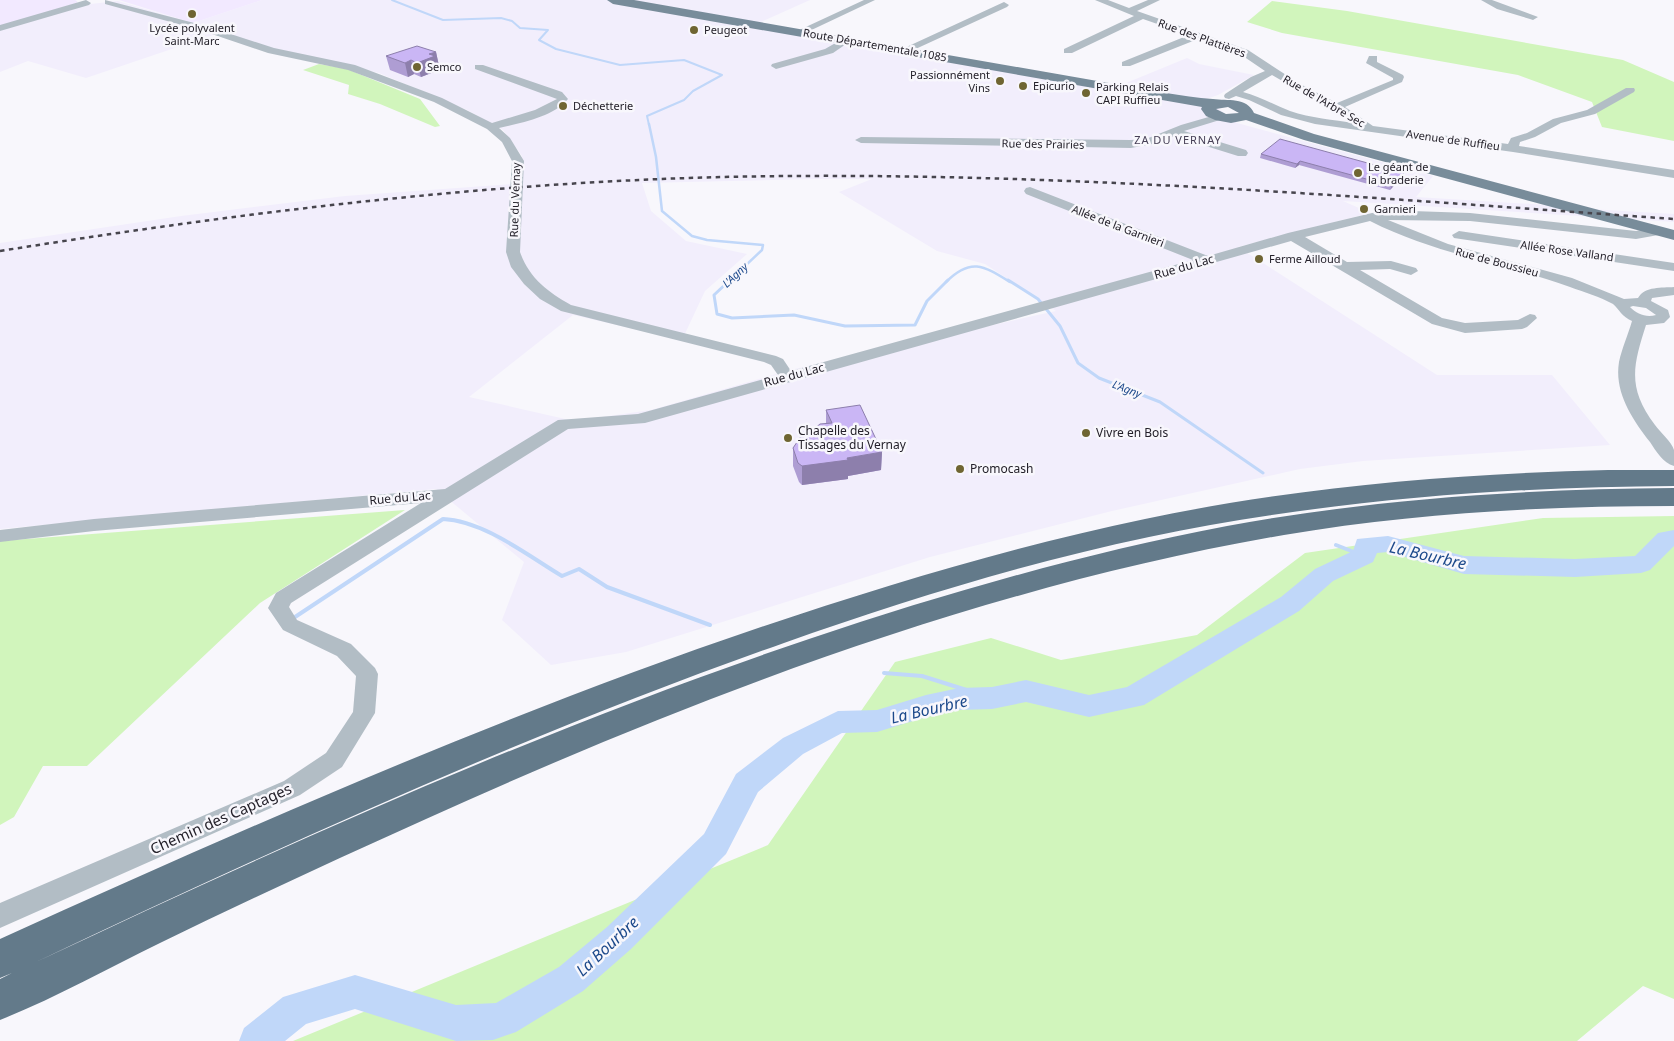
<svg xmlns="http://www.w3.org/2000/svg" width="1674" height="1041" font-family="'Noto Sans',sans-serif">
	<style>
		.built { fill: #f2eefc; fill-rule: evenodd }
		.education { fill: #f2e9ff }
		.green { fill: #d1f5bc }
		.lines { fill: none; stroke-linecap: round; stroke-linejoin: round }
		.stream-far3 { stroke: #c0d7f9; stroke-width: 2 }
		.stream-far2 { stroke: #c0d7f9; stroke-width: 2.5 }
		.stream-far1 { stroke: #c0d7f9; stroke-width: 3 }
		.stream { stroke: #c0d7f9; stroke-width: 4 }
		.river { fill: #c0d7f9; fill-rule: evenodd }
		.minor { fill: #b2bdc5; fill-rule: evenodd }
		.major { fill: #788c9a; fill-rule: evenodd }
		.highway { fill: #637a8a; fill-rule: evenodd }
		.rail { stroke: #47454d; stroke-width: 2.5; stroke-dasharray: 4.5 4.5; stroke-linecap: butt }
		.wall { fill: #ae9dd3 }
		.shaded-wall { fill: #8d7fac }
		.building { fill: #cab6f5; stroke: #8d7fac }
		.poi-dot { fill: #6f6532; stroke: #f8f7fc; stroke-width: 2 }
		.labels { text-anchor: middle; stroke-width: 5; stroke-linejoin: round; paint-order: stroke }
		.far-poi-label { font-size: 11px; fill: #24212a; stroke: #f8f7fc; text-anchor: start }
		.far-street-label { font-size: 11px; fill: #24212a; stroke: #f8f7fc }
		.far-neighbourhood-label { font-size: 11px; letter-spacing: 1px; fill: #474056; stroke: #f8f7fc }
		.far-water-label { font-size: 11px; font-style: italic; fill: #1c498b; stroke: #f8f7fc }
		.street-label { font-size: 12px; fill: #24212a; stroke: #f8f7fc }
		.poi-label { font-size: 12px; fill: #24212a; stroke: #f8f7fc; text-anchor: start }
		.near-street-label { font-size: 15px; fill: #24212a; stroke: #f8f7fc }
		.near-water-label { font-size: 16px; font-style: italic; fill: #1c498b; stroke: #f8f7fc }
	</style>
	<rect width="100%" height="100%" fill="#f8f7fc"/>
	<path class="built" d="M262,0H810L752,26L1109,90L1187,58L1199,64L1254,75L1218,95L1206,99L1237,123L1433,176L1416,197L1548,205L1595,217L1343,201L1370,213L1238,247L1437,375H1552L1610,445L1363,461L1300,469L1112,511L930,557L626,652L551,665L502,620L524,562L436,489L0,529V243L181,216L345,196L513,184L522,191L523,183L522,156L503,130L467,110L379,73L273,50L219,33L86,78L28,61L0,72V29L90,4L118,1L193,23ZM815,179H872L839,192L937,251L985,264L1056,311L790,370L651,410L574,421L469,397L573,315L682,340L705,291L747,254L686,241L651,211L642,183Z
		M1590,209L1674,214V222L1630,219Z"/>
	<path class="education" d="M0,0H75L77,1V3L0,26Z
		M119,0H262L193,23Z"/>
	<path class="green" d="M1272,1L1347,11L1623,60L1674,82V141L1602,127L1592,102L1518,75L1282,33L1247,22Z
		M319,64L347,69L420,99L440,126L435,127L380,104L348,94L349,85L303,70Z
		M405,510L260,603L87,766H43L14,817L0,825V541Z
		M1674,516V999L1643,986L1577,1041H293L768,845L895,662L991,638L1061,660L1197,635L1305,553L1543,518Z"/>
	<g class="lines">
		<path class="stream-far3" d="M392,0L443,20L501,18L512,21L520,28L548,30L539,40L556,49L620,65L684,60L722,75L693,91L684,100L647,116L649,125"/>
		<path class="stream-far2" d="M649,124L656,157L662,211L692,236L707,240L763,245L762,250L728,282
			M946,282C971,257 984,266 1010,282"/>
		<path class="stream-far1" d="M730,280L714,295L717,314L732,318L794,315L845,326L915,325L927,301L948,280
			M1008,280L1038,299L1060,326L1078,363L1099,378L1160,402L1263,473"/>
		<path class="stream" d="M1336,545L1364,556
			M292,619L443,519C484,521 527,555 562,576L579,569L607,587L710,625
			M884,673L922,676L992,698"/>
		<path class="river" d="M1674,530V546L1650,570L1641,573L1575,577L1464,574L1388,552L1377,553L1373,562L1333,581L1299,611L1144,705L1089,717L1026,702L992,709L959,710L926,717L877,732L842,733L803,754L758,792L726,854L631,949L583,991L516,1032L493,1040L456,1041L355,1009L306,1024L285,1041H239L244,1028L283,997L355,975L456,1005L496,1003L559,967L607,927L704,834L736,774L783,738L838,711L877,710L926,695L959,688L992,687L1026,680L1089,695L1127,687L1281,597L1315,569L1353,551L1357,539L1388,536L1464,556L1575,559L1635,556L1658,533Z"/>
		<path class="minor" d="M86,0L91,3L89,5L0,31V25Z
			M105,0L206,26L274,48L355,65L442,98L492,123L535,110L557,99L475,69V65H483L562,92L568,99C553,117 521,123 499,128L510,138L524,161L520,252C529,278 548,292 571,305L776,356L783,359L791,371L1193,260L1026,194L1024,191L1026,188L1030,187L1208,256L1288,233L1372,213L1412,211L1470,213L1636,231L1659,227L1664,228L1666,231L1664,234L1636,239L1470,221L1388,220L1448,244L1572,278L1624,299L1638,298C1645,286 1662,288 1674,287V295L1652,298L1651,301L1668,310L1670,317L1664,323L1646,325C1633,366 1627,388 1655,425C1660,432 1672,442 1674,450C1674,454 1674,461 1674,466C1663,463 1656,451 1650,442C1632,419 1614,392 1619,362C1622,348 1628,335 1632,321C1622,317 1619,309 1613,304C1600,297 1584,292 1570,287C1503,263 1435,254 1370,221L1305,237L1347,262L1391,261L1416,268L1418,271L1411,275L1390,269L1360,270L1442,318L1465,323L1518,320L1530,314L1535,315L1537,318L1527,327L1522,329L1465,333L1432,324L1291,241L645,423L568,429L291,603L289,607L297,620L351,644L375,668L378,674L375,713L342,767L300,795L0,928V903L284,781L326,753L353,712L356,676L337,656L283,630L268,608L276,593L421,503L94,531L0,542V530L94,519L445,489L558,420L638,414L778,375L771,365L764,362L561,311L540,299L524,284L511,267L506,252L512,161L502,142L487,129L434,102L348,70L268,53L200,30L105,4ZM1633,306L1646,308L1656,315C1646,318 1637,314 1630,307Z
			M864,0H875L803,34H797L795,32Z
			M1095,0H1108L1129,8L1148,0H1160L1137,11L1248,50L1300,84L1337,103L1393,80V78L1366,63L1369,56H1377V62L1403,75L1404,77L1402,82L1345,107L1373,126L1508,144L1511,138L1527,133L1553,119L1587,110L1626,88H1634L1635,90L1634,92L1595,114L1561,123L1535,137L1520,142L1519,146L1674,170V178L1513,152L1315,124L1281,115L1249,100L1236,96L1229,99L1225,98L1224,96L1225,94L1251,77L1265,71L1240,54L1198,39L1130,66H1122V62L1189,35L1143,19L1072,53H1064V49L1134,16ZM1272,75L1355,123C1333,120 1311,118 1290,111C1274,105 1259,96 1243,92Z
			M1481,0H1492L1538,17L1533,20L1530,19L1497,9Z
			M1004,2L1009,5L1007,7L909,52H901L900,50Z
			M846,37L851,40L849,42L833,53L776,69L771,66L772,64L825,49Z
			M1219,114L1225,117L1223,119L1184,131L1246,150L1248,153L1246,156H1238L1174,136L1152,144L1131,148L861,143L855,140L861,137L1131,140L1146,139L1181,125Z
			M1459,231L1674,263V271L1454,238L1452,235Z"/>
		<path class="major" d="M607,0H634L1166,93C1181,95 1197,98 1213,99C1227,101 1247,97 1254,113L1314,134L1674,230V240L1304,140L1246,120L1231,123L1215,120L1206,116L1201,109L1202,107L613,4ZM1228,107L1239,113L1226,114L1216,109Z"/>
		<path class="highway" d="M1608,470H1674V486C1497,487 1322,501 1149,537C1025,563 903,601 784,643C528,733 281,846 36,962C289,843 544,728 809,639C946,593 1085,553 1227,526C1374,499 1524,489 1674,488V506C1544,506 1413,513 1284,535C987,586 700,695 426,819C337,859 248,900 160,943C107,969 55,998 0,1020V979L12,973L0,978V939C250,826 501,715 761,627C887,585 1015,546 1145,519C1297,487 1452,474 1608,470Z"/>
		<path class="rail" d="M0,251C239,213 479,183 722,177C1040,170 1357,197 1674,219"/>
	</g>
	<path class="wall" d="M436,52L439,66L438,67L439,70L421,77L414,74L408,77L390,70L386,56Z
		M1261,154L1402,177L1390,190L1299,165L1295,168L1260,158Z
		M826,410L882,452L881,470L848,476V479L802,485L799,482L793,466V448L814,429L826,423Z"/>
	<path class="shaded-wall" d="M436,52L439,66L438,67L439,70L421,77L417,63L429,54Z
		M411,60L414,74L408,77L405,63Z
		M1300,161L1299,165L1295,168L1297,164Z
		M1404,173L1402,177L1390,190L1392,186Z
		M882,452L881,470L848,476V479L802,485V466Z"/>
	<path class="building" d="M417,46L436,52L429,54L435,56L417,63L411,60L405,63L386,56Z
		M1280,139L1404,173L1392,186L1300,161L1297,164L1261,154Z
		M860,405L882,452L847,458L848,460L802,466L798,463L793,448L808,426L814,429L820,424L832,423L826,410Z"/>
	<g class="poi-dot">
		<circle cx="192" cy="14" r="5"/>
		<circle cx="694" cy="30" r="5"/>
		<circle cx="417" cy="67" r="5"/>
		<circle cx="1000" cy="81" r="5"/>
		<circle cx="1023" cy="86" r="5"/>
		<circle cx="1086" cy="93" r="5"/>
		<circle cx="563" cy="106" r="5"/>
		<circle cx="1358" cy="173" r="5"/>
		<circle cx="1364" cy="209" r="5"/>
		<circle cx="1259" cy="259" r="5"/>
		<circle cx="1086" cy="433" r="5"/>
		<circle cx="788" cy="438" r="5"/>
		<circle cx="960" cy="469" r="5"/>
	</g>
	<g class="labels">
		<g class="far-poi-label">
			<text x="192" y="32" text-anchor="middle">Lycée polyvalent<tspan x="192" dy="13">Saint-Marc</tspan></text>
			<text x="704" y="34">Peugeot</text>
			<text x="427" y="71">Semco</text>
			<text x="990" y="79" text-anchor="end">Passionnément<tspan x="990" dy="13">Vins</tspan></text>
			<text x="1033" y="90">Epicurio</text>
			<text x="1096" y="91">Parking Relais<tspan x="1096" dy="13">CAPI Ruffieu</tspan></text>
			<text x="573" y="110">Déchetterie</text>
			<text x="1368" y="171">Le géant de<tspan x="1368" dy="13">la braderie</tspan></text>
			<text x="1374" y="213">Garnieri</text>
			<text x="1269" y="263">Ferme Ailloud</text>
		</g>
		<g class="far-street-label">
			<text transform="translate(1202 38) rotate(20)" y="4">Rue des Plattières</text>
			<text transform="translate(875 45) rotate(10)" y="4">Route Départementale 1085</text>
			<text transform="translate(1324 101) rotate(30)" y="4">Rue de l'Arbre Sec</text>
			<text transform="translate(1453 140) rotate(8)" y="4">Avenue de Ruffieu</text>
			<text transform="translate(1043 144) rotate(1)" y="4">Rue des Prairies</text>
			<text transform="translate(515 200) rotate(-88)" y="4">Rue du Vernay</text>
			<text transform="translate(1118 226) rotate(21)" y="4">Allée de la Garnieri</text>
			<text transform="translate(1567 251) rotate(8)" y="4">Allée Rose Valland</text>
			<text transform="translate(1497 262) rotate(15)" y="4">Rue de Boussieu</text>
		</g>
		<g class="far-neighbourhood-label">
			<text x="1178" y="144">ZA DU VERNAY</text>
		</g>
		<g class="far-water-label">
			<text transform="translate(735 275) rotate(-43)" y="4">L'Agny</text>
			<text transform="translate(1127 389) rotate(21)" y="4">L'Agny</text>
		</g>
		<g class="street-label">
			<text transform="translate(1184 267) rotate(-16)" y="4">Rue du Lac</text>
			<text transform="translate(794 375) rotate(-15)" y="4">Rue du Lac</text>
			<text transform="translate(400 498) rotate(-5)" y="4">Rue du Lac</text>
		</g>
		<g class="poi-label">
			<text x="798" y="435">Chapelle des<tspan x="798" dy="14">Tissages du Vernay</tspan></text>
			<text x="1096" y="437">Vivre en Bois</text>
			<text x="970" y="473">Promocash</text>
		</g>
		<g class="near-street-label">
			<text transform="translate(221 819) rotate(-24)" y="5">Chemin des Captages</text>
		</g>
		<g class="near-water-label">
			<text transform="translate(1428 555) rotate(13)" y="6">La Bourbre</text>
			<text transform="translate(929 709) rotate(-13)" y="6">La Bourbre</text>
			<text transform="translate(607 946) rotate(-43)" y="6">La Bourbre</text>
		</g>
	</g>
</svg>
